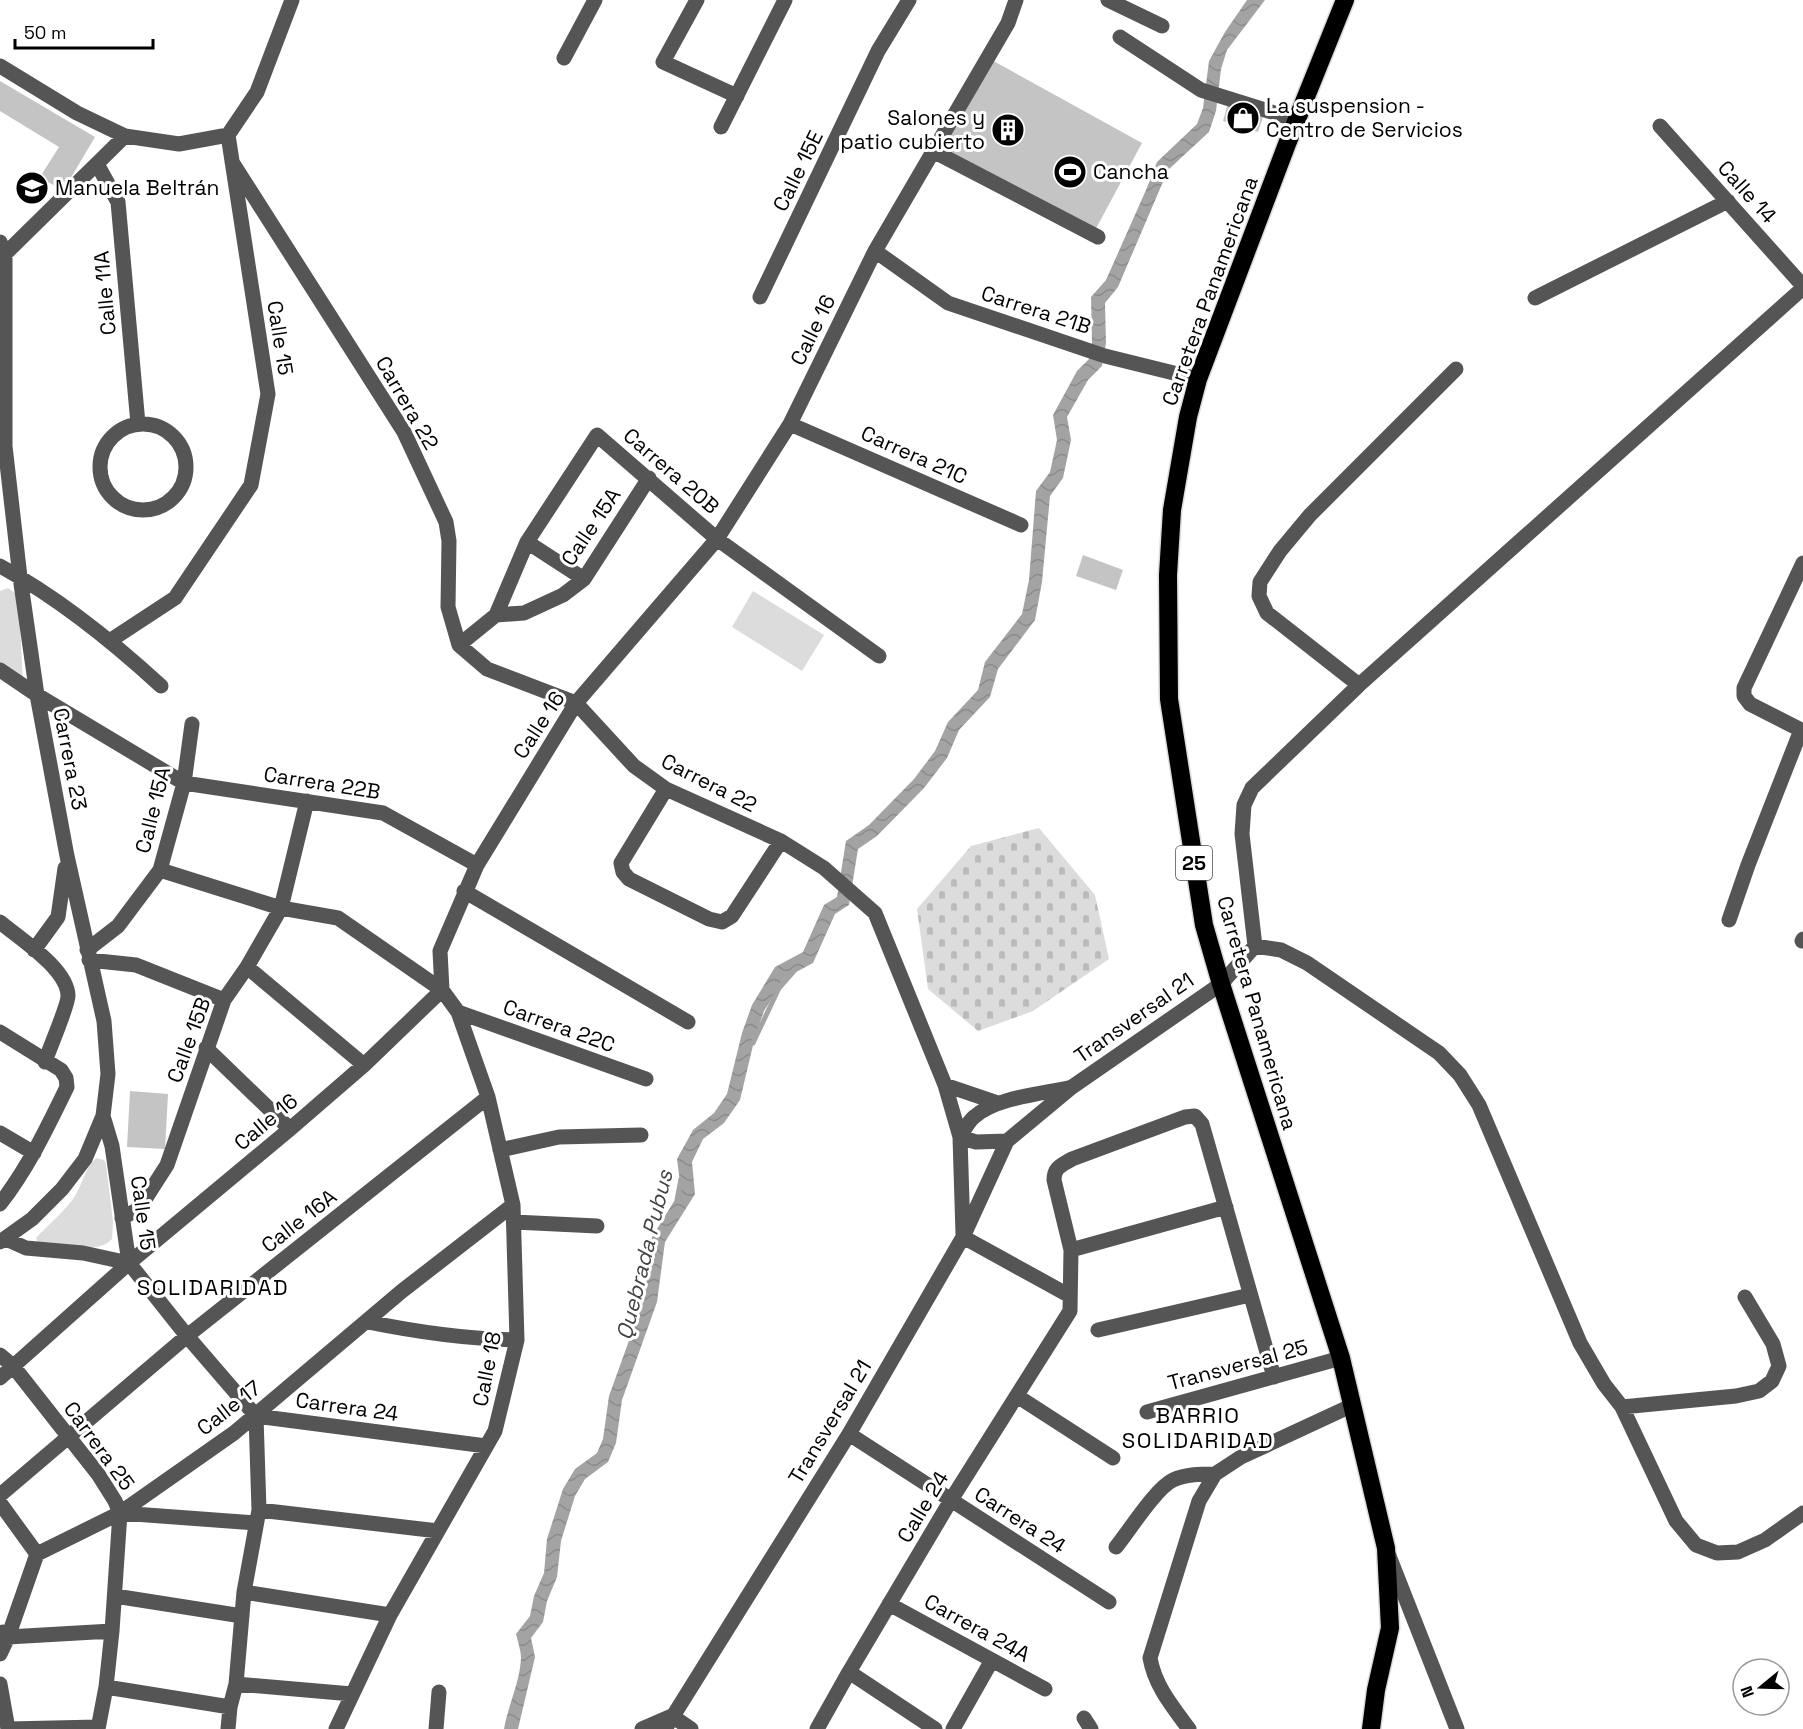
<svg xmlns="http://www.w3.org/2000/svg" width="1803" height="1729" font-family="'Space Grotesk',sans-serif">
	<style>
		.cemetery { fill: url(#cemetery-stones) }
		.green { fill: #dcdcdc }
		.water { fill: url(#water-waves) }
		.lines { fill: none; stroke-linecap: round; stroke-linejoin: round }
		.stream { stroke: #a3a3a3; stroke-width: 5 }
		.building { fill: #c4c4c4 }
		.highway-casing { stroke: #dbdbdb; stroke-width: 21 }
		.minor { stroke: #555; stroke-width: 15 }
		.highway { stroke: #000; stroke-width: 18 }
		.labels { text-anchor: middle; stroke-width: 6; stroke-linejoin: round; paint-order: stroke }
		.shield { fill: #fff; stroke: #4c4c4c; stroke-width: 1.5 }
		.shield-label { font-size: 20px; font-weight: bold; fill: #000 }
		.poi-label { font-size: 21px; fill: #000; stroke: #fff; text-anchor: start }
		.street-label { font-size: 21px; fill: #000; stroke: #fff }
		.water-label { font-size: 22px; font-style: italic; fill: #444; stroke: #fff }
		.neighbourhood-label { font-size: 22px; letter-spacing: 1.5px; fill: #000; stroke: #fff }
	</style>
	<defs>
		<pattern id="cemetery-stones" width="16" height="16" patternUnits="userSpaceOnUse" patternTransform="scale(1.5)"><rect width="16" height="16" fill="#dcdcdc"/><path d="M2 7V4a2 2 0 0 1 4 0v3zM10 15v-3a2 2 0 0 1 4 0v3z" fill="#bbb"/></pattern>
		<pattern id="water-waves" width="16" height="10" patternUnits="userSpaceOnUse" patternTransform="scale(1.5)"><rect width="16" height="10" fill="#a3a3a3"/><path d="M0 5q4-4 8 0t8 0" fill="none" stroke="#8b8b8b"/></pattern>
	</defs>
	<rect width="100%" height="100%" fill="#fff"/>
	<path class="cemetery" d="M1039,828L1095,895L1109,959L1033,1011L978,1031L928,989L917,909L971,846Z"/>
	<path class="green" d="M8,588L16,594L20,626L23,683L0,666V591Z
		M753,591L824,635L802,671L732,627Z
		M96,1158L104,1160L106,1164L113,1222L112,1239C99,1255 56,1245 38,1243L36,1238C49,1224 65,1211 75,1196C83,1183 85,1168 96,1158Z"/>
	<path class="water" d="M1247,0H1265L1227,50L1221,69L1216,111L1209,132L1168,170L1118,287L1105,303L1106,343L1102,366L1088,380L1067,417L1071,440L1063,478L1050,496L1042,582L1035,620L998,669L990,697L959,730L947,758L924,788L877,836L858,849L849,905L835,914L813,963L785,978L764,1011L755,1037L740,1100L724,1123L703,1139L692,1162L695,1194L665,1242L657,1302L622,1400L616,1443L608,1462L585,1479L575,1496L561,1541L557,1577L547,1601L543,1622L531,1638L535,1657L518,1729H504C508,1706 520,1682 521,1658C521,1651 518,1642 516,1634L530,1616L534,1596L544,1573L547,1539L563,1489L575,1469L597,1453L603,1439L609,1396L644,1299L652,1237L681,1190L677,1159L693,1130L714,1113L727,1094L742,1033L752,1005L775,967L803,952L824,905L837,897L846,841L869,825L914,779L935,751L948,722L978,690L985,662L1022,614L1029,580L1036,491L1050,472L1057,440L1053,415L1077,371L1089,359L1092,342L1091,297L1106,280L1146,190L1157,162L1197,124L1203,108L1209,61L1225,32Z"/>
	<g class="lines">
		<path class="stream" d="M753,1043L779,988L794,971
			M677,1200L681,1179"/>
	</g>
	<path class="building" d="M988,58L1142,143L1093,234L939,150Z
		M0,81L95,137L63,191L40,177L59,147L0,111Z
		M1228,103L1264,114L1258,132L1223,121Z
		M1083,555L1123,570L1116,590L1076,576Z
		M130,1091L168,1094L165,1149L127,1147Z"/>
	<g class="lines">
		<g class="highway-casing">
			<path id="highway" d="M1345,0L1287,144L1198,379L1188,417L1172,510L1168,575L1169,699L1204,925L1221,984L1341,1358L1386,1548L1390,1628L1376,1690L1371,1729"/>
		</g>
		<path class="minor" d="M697,0L663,62L737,96
			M1108,0L1162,26
			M1120,37L1201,90L1297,120
			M564,58L595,0
			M0,66L77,113L125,136L179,144L228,135
			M1660,126L1803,286
			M721,127L785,0
			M933,151L1098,237
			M232,162L404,432L446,522L449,541L448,607L459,645L487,669L576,703L634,766L666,789L781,841L824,868L875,913L945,1085L960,1137L963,1234
			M97,164L118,202L138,424
			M0,242L5,254V446L20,577L37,695L67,856L104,1021L108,1074L103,1116L85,1159L62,1189L32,1219L0,1242
			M875,251L948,303L1105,356L1198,379
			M5,254L125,136
			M760,297L878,51L909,0
			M1535,298L1728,201
			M100 467a43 43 0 1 1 86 0a43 43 0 1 1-86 0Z
			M790,424L1021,525
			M527,542L584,579
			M1803,563L1744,688V696L1750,704L1803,731
			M0,566C59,598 112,641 161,686
			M496,615L524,613L563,595L584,579L649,478
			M111,640L175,598L251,485L268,394L228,135L257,92L292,0
			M459,645L496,615L527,542L597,435L717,539L879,656
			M0,670L37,695L184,783L383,813L477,865
			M1359,685L1267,613L1259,596L1260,582L1280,551L1310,515L1456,369
			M666,789L621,863L623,872L629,879L709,919L722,922L732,916L781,841
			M160,870L281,908L338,918L442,990L458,1012L488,1097L513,1205L517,1340L495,1431L390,1615L336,1729
			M464,891L688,1022
			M1729,920L1748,865L1801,730
			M0,922C19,938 68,969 68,996C68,1006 49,1049 45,1062
			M1802,941L1803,939
			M1255,946L1281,950L1307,963L1439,1053L1460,1075L1479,1105L1580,1343L1604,1384L1622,1407L1676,1521L1696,1545L1717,1553L1738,1552L1765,1540L1803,1513
			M34,950L58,917L65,868
			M87,950L118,926L160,870L184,783L192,724
			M89,960L136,965L224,1000
			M247,967L364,1065
			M458,1012L646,1079
			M0,1032L61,1070L66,1078L67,1087C47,1128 28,1168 0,1204
			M206,1048L290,1129
			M945,1085L998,1103
			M103,1116L112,1146L129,1263L187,1336L256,1416L486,1446
			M0,1133L34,1153
			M1007,1141L976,1142L960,1137C964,1130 968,1122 974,1117C995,1098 1040,1094 1068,1088
			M500,1150L559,1137L641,1135
			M122,1218L135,1211L142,1204L167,1165L224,1000L247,967L281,908L307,801
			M514,1222L597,1226
			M963,1237L1070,1296
			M6,1239L26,1248L83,1253L129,1263
			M1071,1250L1226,1207
			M368,1322C417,1332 467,1339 517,1340
			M1098,1330L1250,1295
			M0,1355L13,1366L98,1474L115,1501L120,1513L112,1631L106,1687L98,1729
			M0,1378L129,1263L290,1129L364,1065L442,990L440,951L477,865L576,703L717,539L790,424L875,251L1008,23L1016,0
			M1017,1396L1113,1458
			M1622,1407L1736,1396L1759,1391L1772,1381L1779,1366L1773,1344L1745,1297
			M1147,1412L1341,1358
			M849,1434L1109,1602
			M0,1495L187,1336L488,1097
			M0,1503L37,1554
			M259,1510L438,1531
			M120,1513L256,1523
			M1116,1547C1129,1531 1156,1488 1173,1480C1186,1474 1201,1474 1215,1474
			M1389,1556L1457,1729
			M244,1592L390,1615
			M115,1596L242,1616
			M889,1604L1045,1689
			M3,1632L8,1637L112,1631
			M0,1654L8,1637L37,1554L120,1513L234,1433L402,1291L513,1205
			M849,1672L935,1729
			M0,1684L8,1729
			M236,1684L352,1694
			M106,1687L230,1707
			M672,1716L691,1729
			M1084,1718L1091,1729
			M8,1729L98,1727
			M228,1729L230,1707L236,1684L244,1592L259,1510L256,1416
			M436,1729L439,1692
			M642,1729L672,1716
			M665,1729L849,1434L963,1237L1007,1141L1072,1087L1221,984L1255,946L1242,834L1244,805L1252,788L1359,685L1803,288
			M817,1729L849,1672L951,1500L1070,1311L1071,1250L1054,1180C1054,1167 1062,1165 1072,1159L1185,1117L1195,1116L1202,1124L1274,1377
			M953,1729L992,1660
			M1189,1729C1172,1706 1155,1686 1150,1658L1199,1501L1215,1474L1241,1457L1353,1405"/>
		<use href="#highway" class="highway"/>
	</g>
	<defs>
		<g id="shop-disc" transform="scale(1.725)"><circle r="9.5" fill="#000" stroke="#fff"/><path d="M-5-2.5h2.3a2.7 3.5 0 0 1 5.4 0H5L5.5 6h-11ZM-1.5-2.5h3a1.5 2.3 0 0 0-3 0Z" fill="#fff"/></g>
		<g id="building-disc" transform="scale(1.725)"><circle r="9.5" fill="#000" stroke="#fff"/><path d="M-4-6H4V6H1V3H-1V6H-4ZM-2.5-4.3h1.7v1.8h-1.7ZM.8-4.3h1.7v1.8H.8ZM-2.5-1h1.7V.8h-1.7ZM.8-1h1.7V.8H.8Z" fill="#fff"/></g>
		<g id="stadium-disc" transform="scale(1.725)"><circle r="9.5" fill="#000" stroke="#fff"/><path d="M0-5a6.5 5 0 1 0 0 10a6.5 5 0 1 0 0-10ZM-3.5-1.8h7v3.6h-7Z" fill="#fff"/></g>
		<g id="school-disc" transform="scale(1.725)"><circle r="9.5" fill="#000" stroke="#fff"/><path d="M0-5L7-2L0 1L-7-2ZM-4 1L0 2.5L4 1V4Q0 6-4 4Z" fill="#fff"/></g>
	</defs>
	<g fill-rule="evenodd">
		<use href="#shop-disc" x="1243" y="118"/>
		<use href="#building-disc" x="1008" y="130"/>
		<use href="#stadium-disc" x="1070" y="172"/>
		<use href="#school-disc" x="32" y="188"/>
	</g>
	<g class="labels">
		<rect class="shield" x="1176" y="846" width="36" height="34" rx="4.5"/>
		<g class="shield-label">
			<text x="1194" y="870">25</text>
		</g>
		<g class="poi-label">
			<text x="1266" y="113">La suspension -<tspan x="1266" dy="24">Centro de Servicios</tspan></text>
			<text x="985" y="125" text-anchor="end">Salones y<tspan x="985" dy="24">patio cubierto</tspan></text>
			<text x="1093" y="179">Cancha</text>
			<text x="55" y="195">Manuela Beltrán</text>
		</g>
		<g class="street-label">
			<text transform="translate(798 171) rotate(-64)" y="7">Calle 15E</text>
			<text transform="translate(1747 192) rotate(48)" y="7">Calle 14</text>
			<text transform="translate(1210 291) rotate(-70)" y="7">Carretera Panamericana</text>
			<text transform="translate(105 293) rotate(-95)" y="7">Calle 11A</text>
			<text transform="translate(1036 310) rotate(18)" y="7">Carrera 21B</text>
			<text transform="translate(813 330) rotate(-64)" y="7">Calle 16</text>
			<text transform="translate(280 338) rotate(81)" y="7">Calle 15</text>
			<text transform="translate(407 403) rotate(60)" y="7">Carrera 22</text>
			<text transform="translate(914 455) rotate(24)" y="7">Carrera 21C</text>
			<text transform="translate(671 471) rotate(41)" y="7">Carrera 20B</text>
			<text transform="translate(591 527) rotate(-56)" y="7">Calle 15A</text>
			<text transform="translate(539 725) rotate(-57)" y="7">Calle 16</text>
			<text transform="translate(70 759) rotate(79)" y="7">Carrera 23</text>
			<text transform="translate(322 783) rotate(9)" y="7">Carrera 22B</text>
			<text transform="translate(709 783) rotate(27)" y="7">Carrera 22</text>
			<text transform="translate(153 810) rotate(-76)" y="7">Calle 15A</text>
			<text transform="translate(1257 1013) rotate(74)" y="7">Carretera Panamericana</text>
			<text transform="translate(1134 1018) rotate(-35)" y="7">Transversal 21</text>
			<text transform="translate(559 1026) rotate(20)" y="7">Carrera 22C</text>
			<text transform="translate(189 1040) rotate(-70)" y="7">Calle 15B</text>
			<text transform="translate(266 1122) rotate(-40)" y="7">Calle 16</text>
			<text transform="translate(143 1213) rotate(82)" y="7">Calle 15</text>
			<text transform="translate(299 1221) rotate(-38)" y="7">Calle 16A</text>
			<text transform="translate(1238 1365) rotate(-15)" y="7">Transversal 25</text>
			<text transform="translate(487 1369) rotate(-79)" y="7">Calle 18</text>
			<text transform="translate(347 1407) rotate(8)" y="7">Carrera 24</text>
			<text transform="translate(229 1408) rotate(-38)" y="7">Calle 17</text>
			<text transform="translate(830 1422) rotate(-59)" y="7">Transversal 21</text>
			<text transform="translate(99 1446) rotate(54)" y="7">Carrera 25</text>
			<text transform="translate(923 1507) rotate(-59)" y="7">Calle 24</text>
			<text transform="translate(1020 1520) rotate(33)" y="7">Carrera 24</text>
			<text transform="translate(977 1628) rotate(29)" y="7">Carrera 24A</text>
		</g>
		<g class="water-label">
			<text transform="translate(644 1255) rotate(-76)" y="8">Quebrada Pubus</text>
		</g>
		<g class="neighbourhood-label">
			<text x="213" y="1295">SOLIDARIDAD</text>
			<text x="1198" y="1423">BARRIO<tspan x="1198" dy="25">SOLIDARIDAD</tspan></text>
		</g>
	</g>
	<g transform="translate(1761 1687) rotate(251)"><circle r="28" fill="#ffffff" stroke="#999999" stroke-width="1.5"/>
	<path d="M0-4.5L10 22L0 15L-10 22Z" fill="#000000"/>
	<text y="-9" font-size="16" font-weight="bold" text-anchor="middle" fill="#000000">N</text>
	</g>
	<path d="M15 39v9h138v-9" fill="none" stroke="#000000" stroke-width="3"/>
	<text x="24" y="39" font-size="18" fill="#000000" stroke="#ffffff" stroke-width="4.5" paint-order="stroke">50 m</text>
</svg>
